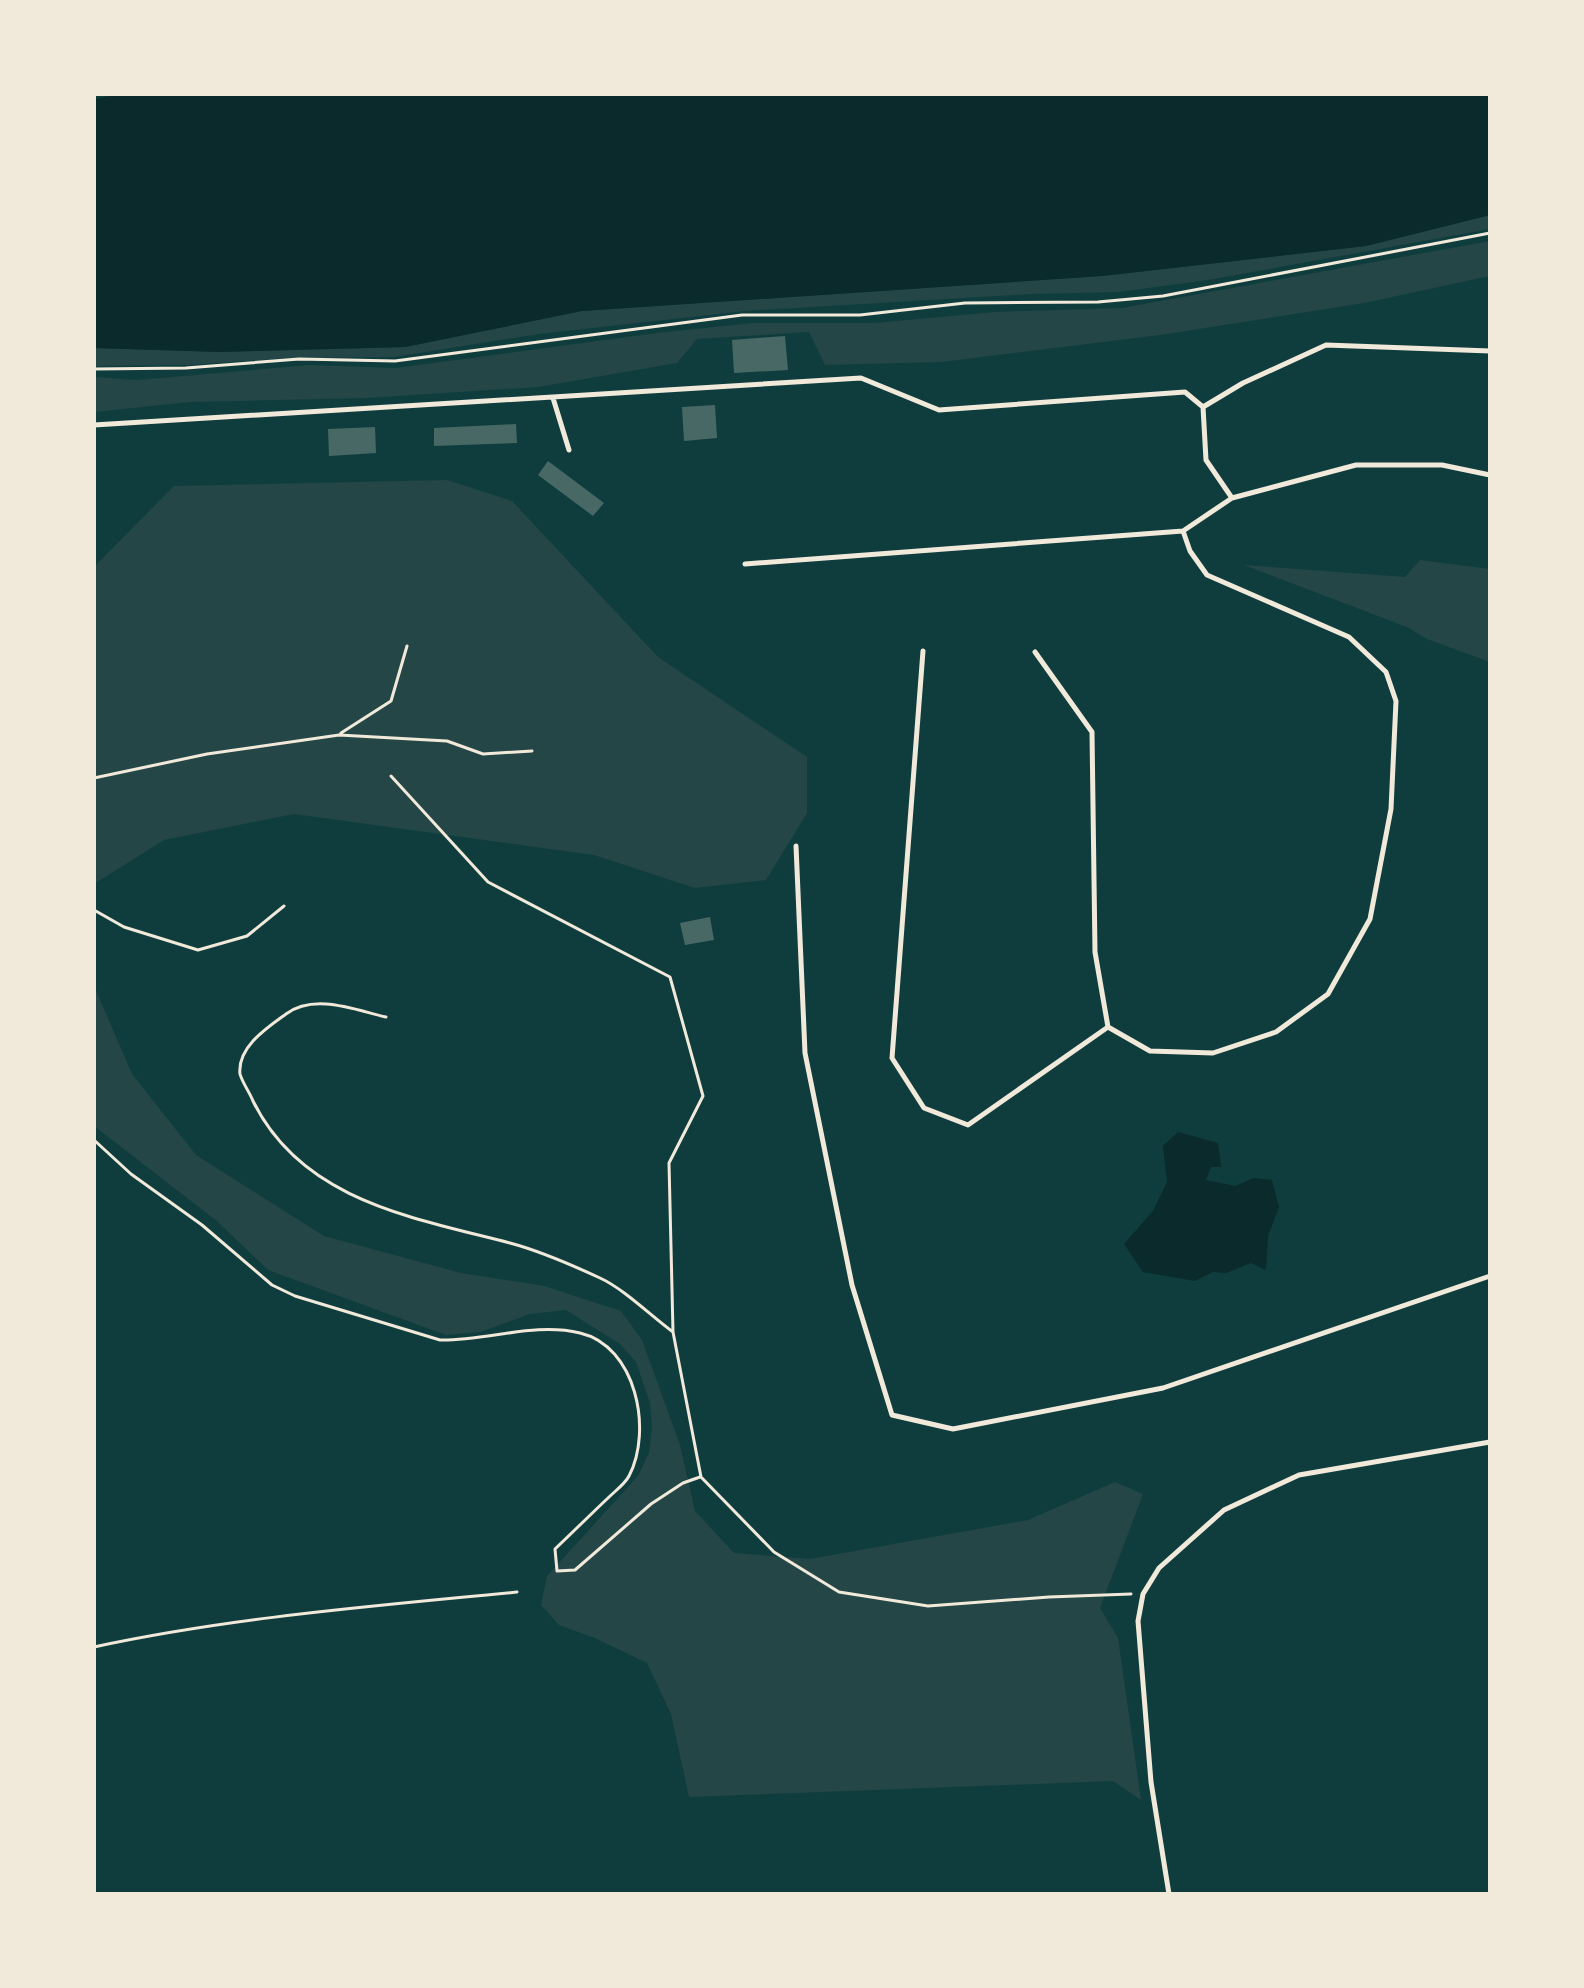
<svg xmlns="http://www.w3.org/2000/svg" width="1584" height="1988" font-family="Karla,sans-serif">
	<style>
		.green { fill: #244646 }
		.water { fill: #0a2a2b }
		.building { fill: #486865 }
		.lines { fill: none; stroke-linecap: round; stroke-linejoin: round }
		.path { stroke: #f1e9da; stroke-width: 3 }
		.service { stroke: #f1e9da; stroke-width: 5 }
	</style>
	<rect width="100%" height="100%" fill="#0f3d3e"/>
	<path class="green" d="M1490,215V229L1208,280L1118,292L1031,294L745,311L539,334L394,357L290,358L188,365L94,366V348L221,352L405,347L582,311L1102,276L1366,246Z
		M1490,241V276L1364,303L1160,335L941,362L825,365L809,332L697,339L677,363L538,387L366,398L190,402L94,412V377L137,380L310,365L396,368L657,333L753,323H875L995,312L1122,308Z
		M447,480L512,501L658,657L807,757V813L766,880L695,888L594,855L294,814L164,840L94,884V567L174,486Z
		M1420,560L1490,569V662L1427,639L1407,627L1244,565L1405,577Z
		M94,986L132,1074L196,1155L324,1236L461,1273L544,1286L621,1311L642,1340L680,1445L695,1511L734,1553L810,1559L1028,1520L1115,1482L1143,1494L1100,1608L1118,1638L1141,1800L1113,1781L689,1797L671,1714L647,1663L595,1638L559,1625L541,1605L547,1576L638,1476L649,1453L652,1426L650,1403L636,1362L620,1344L566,1310L530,1314L480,1332L446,1335L268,1270L217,1221L94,1126Z"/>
	<path class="water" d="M122,94H1490V215L1366,246L1102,276L582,311L405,347L220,352L94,348V99Z
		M1178,1132L1218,1143L1221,1167H1211L1206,1180L1235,1186L1254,1178L1272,1180L1279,1207L1268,1236L1266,1270L1251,1263L1226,1273L1213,1272L1195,1281L1143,1272L1124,1244L1153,1211L1167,1182L1163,1146Z"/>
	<path class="building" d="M785,336L788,370L734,373L732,340Z
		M715,405L717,438L684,441L682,407Z
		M516,424L517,443L434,446V428Z
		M375,427L376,453L329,456L328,429Z
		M548,461L604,503L593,516L538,475Z
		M710,917L714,940L685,945L680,923Z"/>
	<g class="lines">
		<path class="path" d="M94,369L186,368L299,359L395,361L742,315H860L965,303L1098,302L1163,296L1490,233
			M341,733L391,701L407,646
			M391,776L488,882L670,977L703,1096L669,1163L673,1332L701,1477L774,1552L839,1592L928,1606L1049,1597L1131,1594
			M94,778L207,754L339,735L447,741L483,754L532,751
			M94,910L124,927L198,950L247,936L284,906
			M386,1017C355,1010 315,993 286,1014C268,1027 237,1047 240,1074C242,1082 250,1093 253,1101C302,1201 414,1218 510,1243C540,1251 572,1265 600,1278C624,1289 651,1316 673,1332
			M94,1140L131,1174L202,1225L272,1285L295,1296L440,1340C487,1341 534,1322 580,1333C636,1346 653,1430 629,1476C625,1484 615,1491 608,1498C590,1515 573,1532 555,1549L557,1571L575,1570L651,1504L683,1483L700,1477
			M94,1647C233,1617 376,1606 517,1592"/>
		<path class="service" d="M553,398L569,450
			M94,425L861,378L939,410L1185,392L1203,407
			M1232,498L1206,460L1203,407L1243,383L1326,345L1490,351
			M745,564L1183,531L1232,498L1356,465H1442L1490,475
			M923,651L892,1058L924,1108L968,1125L1108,1027
			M1035,652L1092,732L1095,952L1108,1027L1150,1051L1213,1053L1276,1032L1328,994L1370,919L1391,809L1396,701L1386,672L1349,637L1207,575L1190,551L1183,531
			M796,846L805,1053L852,1285L892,1415L953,1429L1163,1388L1490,1276
			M1169,1894L1151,1782L1138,1621L1143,1594L1159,1568L1224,1510L1299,1475L1490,1442"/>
	</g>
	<rect width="1584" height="1988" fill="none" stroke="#f1e9da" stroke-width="192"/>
</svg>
